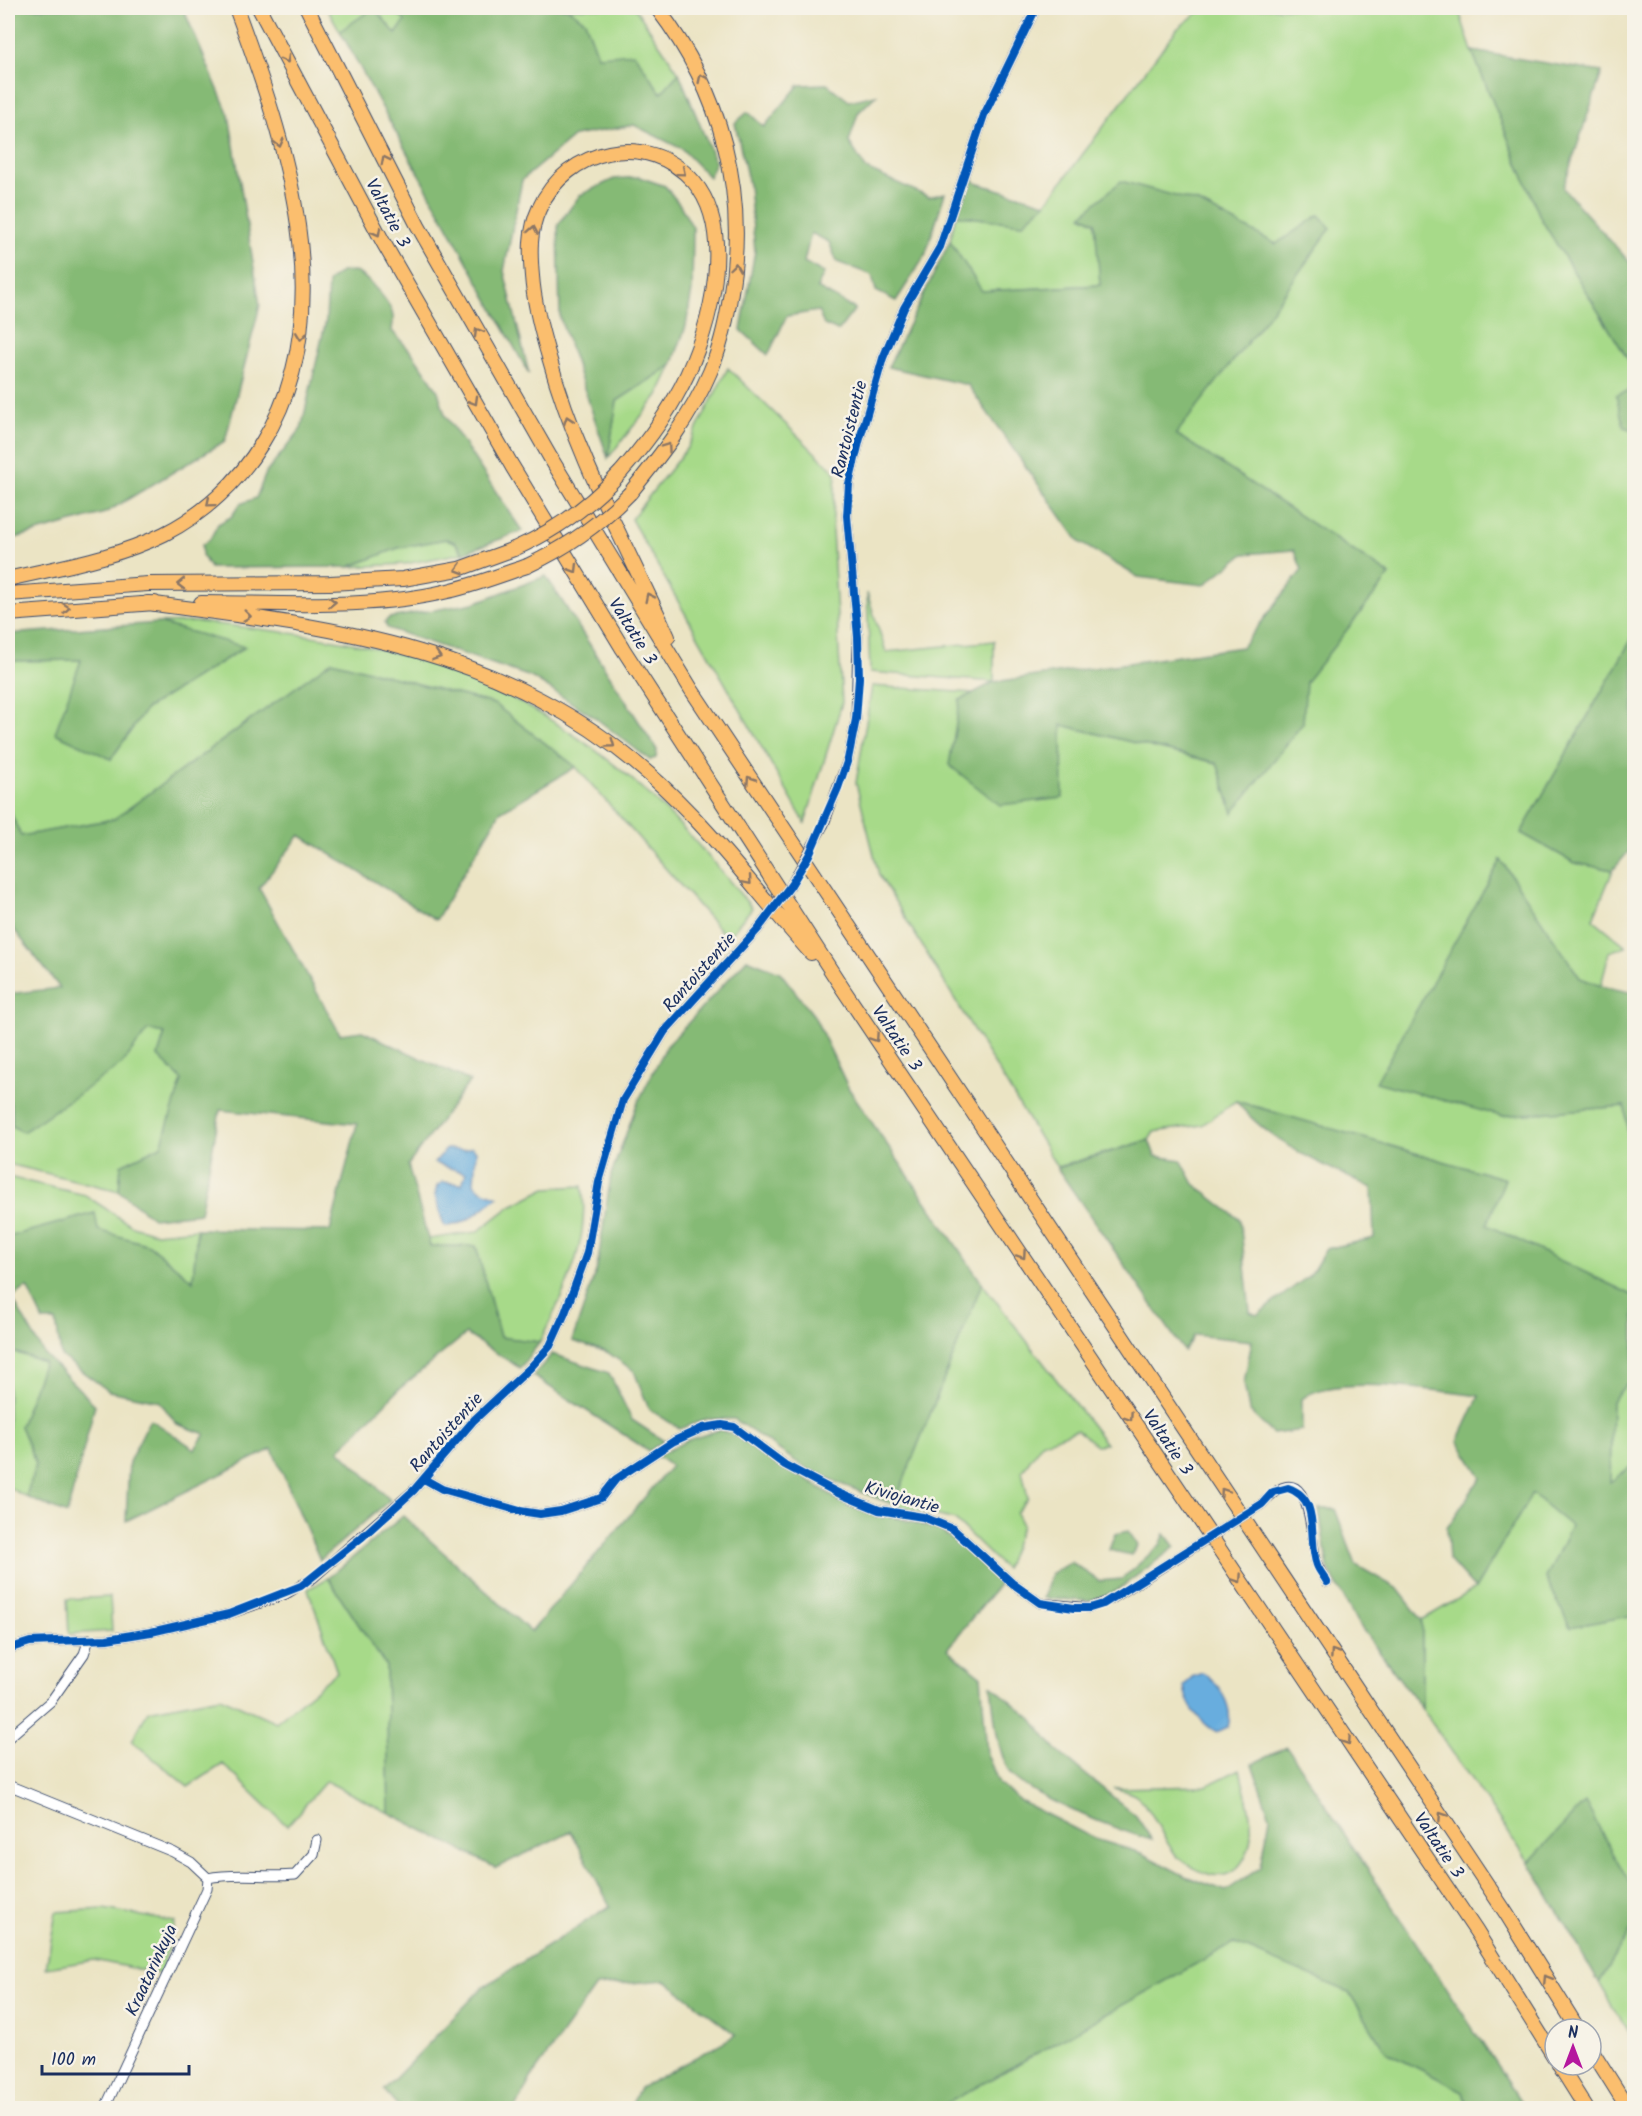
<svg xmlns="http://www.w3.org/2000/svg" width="1642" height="2116" font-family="Kalam,sans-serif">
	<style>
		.green { fill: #a7da89; stroke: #618474; stroke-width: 1.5 }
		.forest { fill: #85ba75; stroke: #50746a; stroke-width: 1.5 }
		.water { fill: #68adde; stroke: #426e9e; stroke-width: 1.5 }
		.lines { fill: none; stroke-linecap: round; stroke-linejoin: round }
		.minor-casing { stroke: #3a4a6d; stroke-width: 11 }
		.highway-casing { stroke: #3a4a6d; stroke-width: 16 }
		.minor { stroke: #fff; stroke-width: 9 }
		.highway { stroke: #fbbe6e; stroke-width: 14 }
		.minor-bridge-casing { stroke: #3a4a6d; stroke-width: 11; stroke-linecap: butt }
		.highway-bridge-casing { stroke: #3a4a6d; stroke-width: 16; stroke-linecap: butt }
		.minor-bridge { stroke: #fff; stroke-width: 9 }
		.highway-bridge { stroke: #fbbe6e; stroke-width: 14 }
		.cycleway-casing { stroke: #f7f3e8; stroke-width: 11 }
		.cycleway { stroke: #0057b8; stroke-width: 8 }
		.oneway { stroke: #8b7666 }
		.labels { text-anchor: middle; stroke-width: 5; stroke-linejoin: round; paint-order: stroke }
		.street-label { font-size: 18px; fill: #1b2f5e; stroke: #f7f3e8 }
	</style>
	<rect width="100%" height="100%" fill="#f7f3e8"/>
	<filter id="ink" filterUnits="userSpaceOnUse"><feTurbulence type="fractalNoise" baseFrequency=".0167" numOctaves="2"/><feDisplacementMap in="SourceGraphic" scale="12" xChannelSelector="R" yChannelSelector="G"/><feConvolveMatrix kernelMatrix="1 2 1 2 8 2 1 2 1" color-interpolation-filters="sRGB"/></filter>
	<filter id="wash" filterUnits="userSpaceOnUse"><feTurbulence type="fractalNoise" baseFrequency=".008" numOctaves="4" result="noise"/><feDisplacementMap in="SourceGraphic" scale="24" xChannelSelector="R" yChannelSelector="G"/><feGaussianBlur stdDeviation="1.35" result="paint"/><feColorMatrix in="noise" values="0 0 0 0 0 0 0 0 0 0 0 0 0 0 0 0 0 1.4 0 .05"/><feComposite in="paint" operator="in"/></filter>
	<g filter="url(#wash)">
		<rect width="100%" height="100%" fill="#ebe4c4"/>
		<path class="green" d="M327,8H392L406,21L396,34L374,8L340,31Z
			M567,8H635L679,73L661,94L598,56L585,21Z
			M1204,8H1458L1472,51L1541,219L1634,369V389L1617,395L1624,427L1634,430V635L1521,833L1575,863L1613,870L1593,919L1626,946L1609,952L1601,986L1580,978L1500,861L1501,1116L1625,1106L1634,1190V1296L1486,1225L1505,1179L1236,1101L1202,1125L1154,1132L1149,1140L1057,1167L879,875L856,783L872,686L974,693L960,700L1217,763L1233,812L1303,723L1305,682L1390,575L1175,434L1264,321L1319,215L1276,244L1197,202L1083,216L1095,222L1101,285L981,291L950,241L956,215L1022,224L1046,203L1177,29Z
			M672,365L658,395L608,458L617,401Z
			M728,368L836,473L832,530L842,703L805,823L631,519L687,448Z
			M446,539L455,542L463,553L405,564L349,567L398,548Z
			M867,593L886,652L994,641V682L870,672Z
			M200,622C270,631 343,637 410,657C505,684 599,743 668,813C698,842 725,876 752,908L727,938L576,767L494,704L332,661L114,819L21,836L8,806V661L82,660L111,759L146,709L244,648L159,623Z
			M147,1030L165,1033L158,1056L183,1080L161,1146L121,1165L119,1191L8,1164V1098L12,1109V1126L122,1064Z
			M8,1177L85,1195L132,1226L156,1233L197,1229L193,1281L149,1245L97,1230L95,1213L8,1237Z
			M582,1186C591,1243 564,1292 540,1342L500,1338L476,1246H430L428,1239L477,1232L511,1206L546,1188Z
			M982,1283L1106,1444L1096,1445L1077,1430L1042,1443L1022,1471L1028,1498L1016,1513L1022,1525L1005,1569L955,1520L894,1505Z
			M8,1350L44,1362L20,1426L36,1464L26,1497L8,1487Z
			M1634,1375V1464L1610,1483L1612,1401Z
			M1532,1494L1572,1526L1546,1578L1570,1627L1634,1615V1891L1585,1803L1529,1862L1422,1709V1620L1475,1589Z
			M328,1578L386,1666L389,1813L326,1781L287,1826L223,1764L188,1787L132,1741L148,1711L220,1697L276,1722L337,1672L308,1589Z
			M110,1597L112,1631L69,1634L67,1599Z
			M1240,1769C1246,1801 1263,1839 1238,1867C1222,1885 1195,1871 1178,1857C1163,1843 1155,1810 1136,1796C1131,1792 1121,1790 1114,1788L1206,1786Z
			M104,1909L175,1922L161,1974L94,1960L46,1968L56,1912Z
			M1634,1925V2040L1599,1983Z
			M1233,1943L1349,1992L1386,2052L1463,2091L1468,2108H939Z"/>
		<path class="forest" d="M8,8H183L229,115L260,305L225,441L105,513L8,540Z
			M374,8L396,34L405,21L392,8H567L585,21L598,56L634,53L661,93L679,73L715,162L709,177L682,149L634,125L574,136L522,180L504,271L529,374L340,31Z
			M1472,51L1602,72L1563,188L1634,267V369L1541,219Z
			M827,84L849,101L876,95L858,113L849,142L866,169L929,197L945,193L925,256L896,301L876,291L872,275L837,262L829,242L811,233L804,262L824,273L817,288L855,309L838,331L824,325L818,311L787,316L768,355L741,330L755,251L749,185L735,123L748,112L764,127L799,85Z
			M968,170L976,183L1046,203L1022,224L956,215Z
			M639,177L665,186L680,205L693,228L692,290L686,326L672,365L617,401L608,458L560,318L558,225L580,195L614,179Z
			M1121,181L1197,202L1276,244L1319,215L1331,228L1264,321L1176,434L1390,575L1306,682L1303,723L1233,813L1217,763L1062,725L1063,798L1000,805L949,765L960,700L994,682L1242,647L1302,570L1294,550L1244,554L1204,585L1138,577L1079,542L968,385L888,367L950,241L982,291L1100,285L1095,222L1082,215Z
			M353,271C366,275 392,303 393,317C394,321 392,327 392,331L413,354L431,380L438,391L445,415L522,531L463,553L455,542L446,539L398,548L349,567L210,568L202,555V545L210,539L218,524L231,517L240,504L256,498L266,473L301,429L326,320L328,282L341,272Z
			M1634,389V430L1624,427L1616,395Z
			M546,576L657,750L656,758L650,760L593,716L531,677L387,628L385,622L389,618L474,603Z
			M159,623L245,647L146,709L111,759L55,733L81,660L8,661V634Z
			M1634,635V845L1613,870L1575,863L1521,833Z
			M332,661L494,704L576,767L500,812L436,920L300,835L259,888L340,1034L362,1031L470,1081L408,1165L430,1246H476L500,1337L540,1342L520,1368L466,1334L398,1390L339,1450L390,1500L320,1560L272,1449L126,1521L129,1462L150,1419L195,1449L205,1434L177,1424L159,1401L109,1391L61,1356L56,1321H43L27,1287L12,1298L44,1354L95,1405L67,1514L26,1497L36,1464L20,1426L44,1362L8,1350V1237L95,1213L98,1230L149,1245L193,1281L197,1229L330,1231L357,1124L220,1110L200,1213L153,1218L119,1191L121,1165L161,1146L182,1080L158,1056L165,1033L148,1030L122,1064L23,1132L12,1126V1109L8,1098V994L60,988L8,922V807L21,836L114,819Z
			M1501,860L1580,978L1601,986L1634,993V1190L1625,1106L1501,1116L1376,1082Z
			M747,959L780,972L814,1016L849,1089L982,1283L894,1505L813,1473L734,1419H706L680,1429L649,1409L634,1371L607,1352L572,1341L597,1268L611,1175L637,1104L666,1047Z
			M1236,1101L1505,1179L1487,1225L1634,1296V1375L1612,1401L1610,1482L1634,1464V1615L1570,1627L1546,1578L1571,1526L1532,1494L1475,1589L1449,1560L1447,1528L1481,1477L1458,1441L1479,1396C1440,1391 1331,1373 1302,1399V1430L1273,1434L1249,1411L1244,1383L1252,1341L1194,1335L1184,1351L1057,1168L1149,1140L1155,1156L1181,1160L1194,1184L1240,1220L1250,1312L1257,1315L1311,1274L1326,1249L1374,1238L1372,1188C1325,1166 1269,1143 1236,1101Z
			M552,1354L609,1373L632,1420L664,1441L649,1451L533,1376Z
			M719,1430L736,1435L836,1498L868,1510L938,1529L965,1549L1001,1582L947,1649L981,1676L987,1754L999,1784L1022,1802L1095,1839L1141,1853L1185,1876L1226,1891L1261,1867L1270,1817L1252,1764L1287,1747L1525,2108H1468L1463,2091L1386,2052L1349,1992L1233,1943L939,2108H630L640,2088L736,2035L665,1980L596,1986L531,2078L516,2108H400L384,2090L482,1988L610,1906L571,1831L496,1868L389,1813L386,1666L328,1578L403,1516L531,1632L671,1466L657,1456L688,1440Z
			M1319,1509H1335L1356,1565L1398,1589L1422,1620V1709L1357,1622L1328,1568Z
			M1128,1531L1138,1545L1131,1555L1109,1550L1115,1534Z
			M1165,1534L1175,1547L1116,1591L1090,1601L1043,1598L1051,1574L1071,1562L1099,1581L1122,1579L1160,1545Z
			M991,1685L1032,1719L1056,1750L1136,1816L1152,1840C1125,1833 1019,1793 1008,1770C996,1745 994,1712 991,1685Z
			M1585,1802L1634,1891V1925L1599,1983L1529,1862Z"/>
		<path class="water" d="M472,1147L476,1151L474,1184L481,1190L498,1197C480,1209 468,1226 444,1226L435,1195L437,1186L443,1182L462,1184L466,1173L434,1163L446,1149L464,1150Z
			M1202,1673C1219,1680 1234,1709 1228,1727L1217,1732C1200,1723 1186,1705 1184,1686L1192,1677Z"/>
	</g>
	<g filter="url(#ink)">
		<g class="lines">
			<g class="minor-casing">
				<path id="minor" d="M824,824L848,759L856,719L858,637L847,516L849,484L859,442L883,358L904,308L940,247L984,115L1036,8
					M424,1479L442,1489L520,1511L540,1514L561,1511L601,1498L616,1479L674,1441L703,1428L722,1425L734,1427L785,1465L838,1493L879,1510L923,1517L953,1529L1012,1583L1040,1603L1090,1608L1110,1600L1175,1559
					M1262,1504C1311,1450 1310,1534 1316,1561C1318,1568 1323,1575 1327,1582
					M8,1649L30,1642L107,1639L151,1632L229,1614L286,1594L313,1578L414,1490L474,1420L530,1368L550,1346L565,1313L587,1253L599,1182L623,1100L665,1031L758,929
					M8,1738L51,1701L84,1654L89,1639
					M8,1785L173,1852L191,1862L208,1878C235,1872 266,1878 295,1875L314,1854L317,1840
					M105,2108L207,1889L208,1878"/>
			</g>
			<g class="highway-casing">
				<path id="highway" d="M259,8L383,242L512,466L623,649L843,989L1476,1931L1555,2058
					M307,8L418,226L550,457L691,689L1506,1913L1578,2029
					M621,472C641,449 660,425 675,398C707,343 739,236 694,182C648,129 566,148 539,209C529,230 530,254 532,276C534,304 541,330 549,357C576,456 626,544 668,637
					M630,493C661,455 691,417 710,372C720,349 726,323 730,298C749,193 721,91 657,8
					M8,579C60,567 116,558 164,534C204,514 239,481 262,443C344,313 285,140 236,8
					M8,594L148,584L330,583L403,579L459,569L514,549
					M147,603C332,627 503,646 650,775C710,827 758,894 811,953
					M201,603C282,603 369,610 448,591C475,585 501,575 527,566
					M8,614L155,603
					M1591,2049L1628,2108
					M1559,2065L1586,2108"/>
			</g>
			<use href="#minor" class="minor"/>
			<use href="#highway" class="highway"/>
			<g class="minor-bridge-casing">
				<path id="minor-bridge" d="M758,929L791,885L824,824
					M1175,1559L1262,1504"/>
			</g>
			<g class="highway-bridge-casing">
				<path id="highway-bridge" d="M514,549C555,531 591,505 621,472
					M527,566C566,548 600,524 630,493"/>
			</g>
			<use href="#minor-bridge" class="minor-bridge"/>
			<use href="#highway-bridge" class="highway-bridge"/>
			<g class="cycleway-casing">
				<path id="cycleway" d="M424,1479L442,1489L520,1511L540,1514L561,1511L601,1498L616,1479L674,1441L703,1428L722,1425L734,1427L785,1465L838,1493L879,1510L923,1517L953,1529L1012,1583L1040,1603L1074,1608H1090L1103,1604L1262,1504L1273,1492L1288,1488C1322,1499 1307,1539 1317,1565C1319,1571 1324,1576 1327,1582
					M8,1649L30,1642L107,1639L151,1632L229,1614L301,1586L361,1538L414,1490L474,1420L530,1368L550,1346L565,1313L587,1253L599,1182L623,1100L665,1031L758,929L791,885L809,855L838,788L848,759L856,719L859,678L858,637L847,516L849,484L859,442L883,358L904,308L940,247L984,115L1036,8"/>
			</g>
			<use href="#cycleway" class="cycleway"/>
		</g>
		<defs><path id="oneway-chevron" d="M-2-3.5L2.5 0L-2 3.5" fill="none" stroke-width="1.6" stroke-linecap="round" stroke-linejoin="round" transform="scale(1.5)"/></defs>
		<g class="oneway">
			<use href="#oneway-chevron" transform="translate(286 59) rotate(62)"/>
			<use href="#oneway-chevron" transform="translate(702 78) rotate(-116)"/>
			<use href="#oneway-chevron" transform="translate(279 143) rotate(76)"/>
			<use href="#oneway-chevron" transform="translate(385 160) rotate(-117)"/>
			<use href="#oneway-chevron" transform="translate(682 172) rotate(40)"/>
			<use href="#oneway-chevron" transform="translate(533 230) rotate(-80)"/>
			<use href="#oneway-chevron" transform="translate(377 232) rotate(62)"/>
			<use href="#oneway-chevron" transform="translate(735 267) rotate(-82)"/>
			<use href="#oneway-chevron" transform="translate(478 332) rotate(-120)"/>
			<use href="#oneway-chevron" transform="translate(301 336) rotate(97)"/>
			<use href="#oneway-chevron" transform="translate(474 401) rotate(60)"/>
			<use href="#oneway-chevron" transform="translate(568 420) rotate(-109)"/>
			<use href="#oneway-chevron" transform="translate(667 447) rotate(-55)"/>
			<use href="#oneway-chevron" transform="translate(210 503) rotate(140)"/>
			<use href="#oneway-chevron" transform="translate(459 569) rotate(164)"/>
			<use href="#oneway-chevron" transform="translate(574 569) rotate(59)"/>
			<use href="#oneway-chevron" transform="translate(181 584) rotate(179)"/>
			<use href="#oneway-chevron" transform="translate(649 597) rotate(-116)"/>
			<use href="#oneway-chevron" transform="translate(332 602) rotate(-1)"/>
			<use href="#oneway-chevron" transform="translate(66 608) rotate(-5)"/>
			<use href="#oneway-chevron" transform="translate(247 616) rotate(7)"/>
			<use href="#oneway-chevron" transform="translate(437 656) rotate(19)"/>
			<use href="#oneway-chevron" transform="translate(611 744) rotate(36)"/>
			<use href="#oneway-chevron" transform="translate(750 780) rotate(-123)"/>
			<use href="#oneway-chevron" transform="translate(748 881) rotate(49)"/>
			<use href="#oneway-chevron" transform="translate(875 1038) rotate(56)"/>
			<use href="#oneway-chevron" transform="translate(1022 1255) rotate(56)"/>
			<use href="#oneway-chevron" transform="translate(1129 1417) rotate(56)"/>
			<use href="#oneway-chevron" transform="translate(1224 1492) rotate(-124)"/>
			<use href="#oneway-chevron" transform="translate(1238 1579) rotate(56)"/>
			<use href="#oneway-chevron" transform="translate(1334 1653) rotate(-124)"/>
			<use href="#oneway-chevron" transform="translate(1347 1741) rotate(56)"/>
			<use href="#oneway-chevron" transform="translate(1442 1816) rotate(-124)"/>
			<use href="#oneway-chevron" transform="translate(1547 1979) rotate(-122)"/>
		</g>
	</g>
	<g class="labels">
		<g class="street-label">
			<text transform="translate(388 213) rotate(62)" y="6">Valtatie 3</text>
			<text transform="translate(849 429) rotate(-76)" y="6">Rantoistentie</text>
			<text transform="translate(633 631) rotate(58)" y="6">Valtatie 3</text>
			<text transform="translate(699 972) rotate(-48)" y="6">Rantoistentie</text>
			<text transform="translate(897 1038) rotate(56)" y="6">Valtatie 3</text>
			<text transform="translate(446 1432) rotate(-48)" y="6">Rantoistentie</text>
			<text transform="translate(1168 1442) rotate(56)" y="6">Valtatie 3</text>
			<text transform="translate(902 1497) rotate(16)" y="6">Kiviojantie</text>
			<text transform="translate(1439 1845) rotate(56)" y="6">Valtatie 3</text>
			<text transform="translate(151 1970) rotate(-65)" y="6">Kraatarinkuja</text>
		</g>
	</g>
	<rect width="1642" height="2116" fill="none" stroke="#f7f3e8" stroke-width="30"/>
	<g transform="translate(1573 2047)"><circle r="28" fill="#f7f3e8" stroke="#9fa5b1" stroke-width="1.5"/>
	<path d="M0-4.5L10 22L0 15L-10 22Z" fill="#b5179e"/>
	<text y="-9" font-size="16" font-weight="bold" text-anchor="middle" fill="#1b2f5e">N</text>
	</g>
	<path d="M42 2065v9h147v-9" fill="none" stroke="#1b2f5e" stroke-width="3"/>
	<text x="51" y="2065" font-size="18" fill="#1b2f5e" stroke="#f7f3e8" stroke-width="4.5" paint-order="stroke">100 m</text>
</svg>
